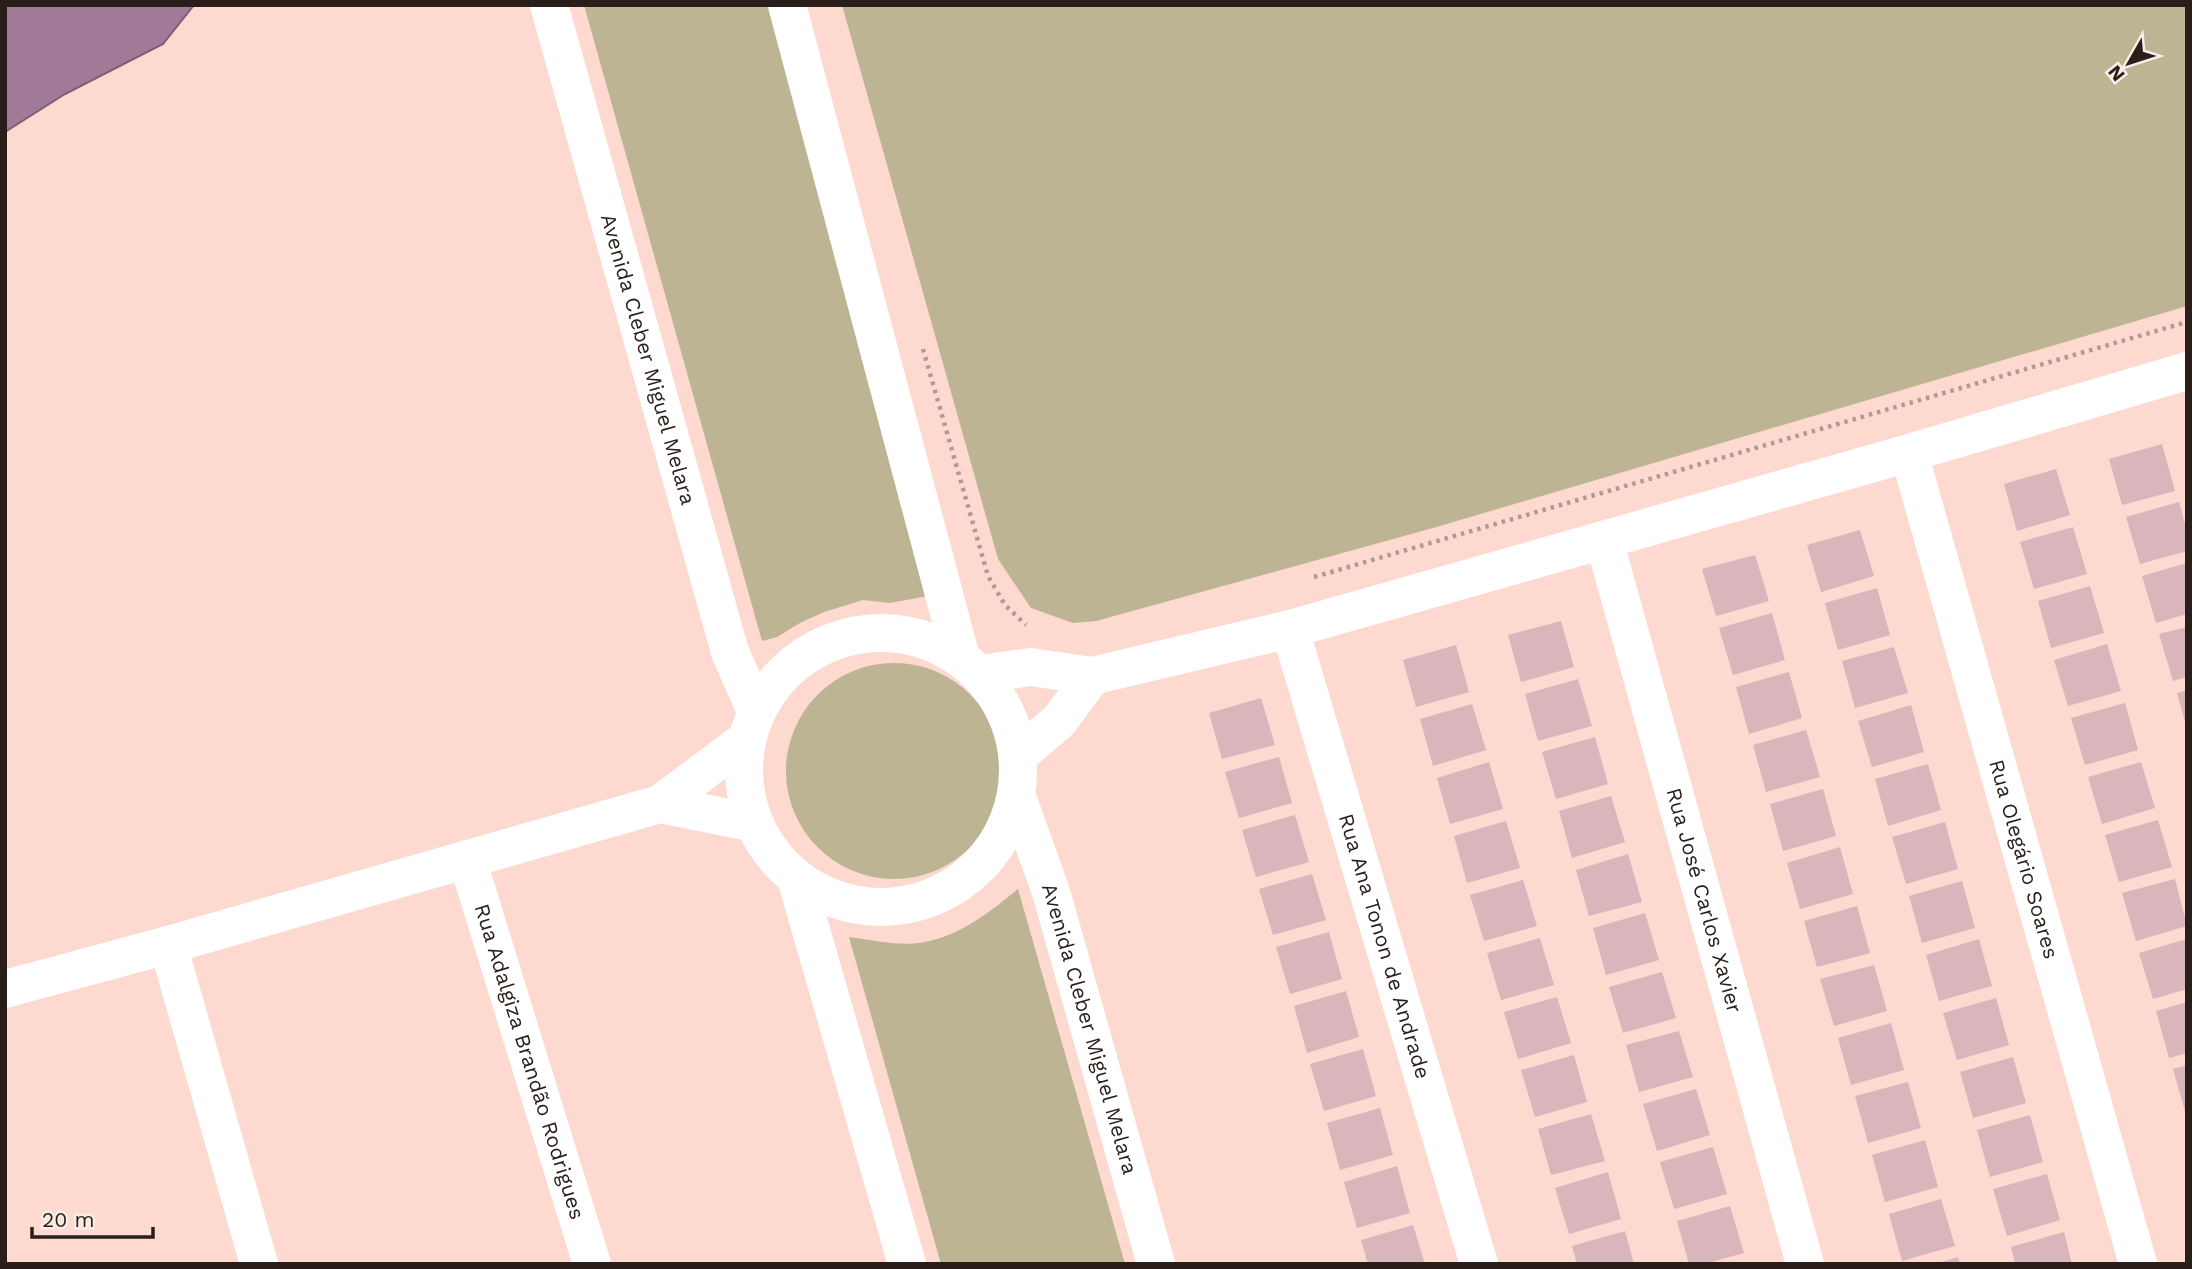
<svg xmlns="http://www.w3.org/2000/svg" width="2192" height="1269" font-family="'Work Sans',sans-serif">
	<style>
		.green { fill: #bcb492 }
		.water { fill: #a07a97; stroke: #7d5e72; stroke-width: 2 }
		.building { fill: #d9b5bc }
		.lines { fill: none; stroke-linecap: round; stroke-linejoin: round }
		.path { stroke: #b59991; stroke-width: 4.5; stroke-dasharray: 3.5 5; stroke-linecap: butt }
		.minor { stroke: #fff; stroke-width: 38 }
		.labels { text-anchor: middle; stroke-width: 6; stroke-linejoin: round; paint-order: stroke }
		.street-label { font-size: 21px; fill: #2a1e1a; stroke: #fbece8 }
	</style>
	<rect width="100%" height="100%" fill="#fdd9d0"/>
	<path class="green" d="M584,5H773L939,594L890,603L863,600L824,612L800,623L777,637L762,641Z
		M842,5H2187V306L1433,528L1096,621L1073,623L1031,608L998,559Z
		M786 771a108 108 0 1 1 216 0a108 108 0 1 1-216 0Z
		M1018,889L1125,1264H941L849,937C873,940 901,947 925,942C961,935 990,912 1018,889Z"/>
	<path class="water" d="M5,5H194L163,44L65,94L5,132Z"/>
	<path class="building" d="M2162,444L2175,491L2122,505L2109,459Z
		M2056,469L2070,515L2017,531L2004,484Z
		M2179,502L2187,531V551L2140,564L2126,517Z
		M2073,527L2087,574L2034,589L2020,542Z
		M1860,530L1874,576L1821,592L1807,545Z
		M1755,555L1769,601L1716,616L1702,569Z
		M2187,563V614L2156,623L2142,576Z
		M2090,586L2104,633L2051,648L2038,601Z
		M1877,588L1890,635L1838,650L1825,603Z
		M1772,613L1785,660L1733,675L1719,628Z
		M1561,621L1574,667L1521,682L1508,635Z
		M2187,627V677L2173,681L2159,634Z
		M2107,644L2121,691L2068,706L2054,660Z
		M1456,645L1469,692L1416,707L1403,660Z
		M1894,647L1908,693L1855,708L1842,661Z
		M1789,672L1802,718L1749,734L1736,687Z
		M1578,679L1592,726L1538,741L1525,694Z
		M2187,690V726H2186L2177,693Z
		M1261,698L1275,745L1222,759L1209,713Z
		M2125,703L2138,750L2085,765L2071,718Z
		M1472,704L1486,750L1433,766L1420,719Z
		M1911,705L1924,752L1872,767L1858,721Z
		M1806,730L1820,777L1766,792L1753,745Z
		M1595,737L1608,784L1556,799L1542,752Z
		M1279,757L1292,803L1239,818L1225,772Z
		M1489,762L1503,809L1450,824L1437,778Z
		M2141,762L2155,808L2102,824L2088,777Z
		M1928,764L1941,810L1888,826L1875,779Z
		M1823,789L1836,836L1783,851L1770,804Z
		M1611,796L1625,842L1572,858L1559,811Z
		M1295,815L1309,862L1256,877L1242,830Z
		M2158,820L2172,867L2119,882L2105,835Z
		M1506,821L1520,868L1467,883L1454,836Z
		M1945,822L1958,869L1906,884L1892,837Z
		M1840,847L1853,894L1800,909L1787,863Z
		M1628,854L1642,902L1589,916L1576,870Z
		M1312,874L1326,920L1273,935L1259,889Z
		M2175,879L2187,926L2136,941L2122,893Z
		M1523,880L1537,926L1484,941L1470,895Z
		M1962,881L1975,928L1922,943L1909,896Z
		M1857,906L1870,953L1817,967L1804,921Z
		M1645,913L1659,960L1606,975L1593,928Z
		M1329,932L1342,979L1290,994L1276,947Z
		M1540,938L1554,985L1501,1000L1487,953Z
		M1979,939L1992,986L1939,1001L1926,955Z
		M2187,939V989L2153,999L2139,953Z
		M1874,965L1887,1011L1834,1026L1820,979Z
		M1662,972L1676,1018L1623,1033L1609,987Z
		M1346,991L1359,1037L1307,1053L1294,1006Z
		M1557,997L1571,1043L1518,1059L1504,1012Z
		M1996,998L2009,1045L1957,1060L1943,1013Z
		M2187,1002V1053L2169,1058L2156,1011Z
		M1891,1023L1904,1070L1851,1085L1838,1038Z
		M1679,1031L1693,1077L1639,1092L1626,1045Z
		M1363,1049L1376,1096L1324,1111L1310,1064Z
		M1574,1055L1587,1102L1535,1117L1521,1070Z
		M2013,1057L2026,1103L1973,1118L1960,1072Z
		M2187,1065V1114L2186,1115L2173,1069Z
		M1908,1082L1921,1128L1868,1143L1855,1096Z
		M1696,1089L1710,1135L1657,1151L1643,1104Z
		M1380,1108L1393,1155L1340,1170L1327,1123Z
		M1591,1114L1605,1161L1551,1175L1538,1129Z
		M2030,1115L2043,1162L1990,1177L1977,1130Z
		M1925,1140L1938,1187L1885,1202L1872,1155Z
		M1713,1147L1727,1194L1674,1209L1660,1162Z
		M1397,1166L1410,1213L1357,1228L1344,1182Z
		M1608,1172L1621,1219L1569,1234L1555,1188Z
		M2047,1174L2060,1220L2007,1236L1993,1189Z
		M1941,1199L1955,1246L1902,1261L1889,1214Z
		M1730,1206L1744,1253L1704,1264H1689L1677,1221Z
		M1413,1225L1425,1264H1368L1361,1240Z
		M1625,1231L1634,1264H1577L1572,1246Z
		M2064,1232L2072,1264H2015L2011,1247Z
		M1958,1257L1960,1264H1939L1938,1263Z"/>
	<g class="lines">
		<path class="path" d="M923,349L988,576L1005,605L1026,625
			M1314,577L2187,322"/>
		<g class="minor">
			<path id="s1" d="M549,5L730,652L756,711"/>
			<path d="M787,5L961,658"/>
			<path id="s2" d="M1909,453L2138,1264"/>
			<path id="s3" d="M1604,540L1805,1264"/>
			<path id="s4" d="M1290,629L1479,1264"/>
			<circle cx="881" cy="770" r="137"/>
			<path d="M980,674L1031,667L1092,676L1290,629L1909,453L2187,371"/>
			<path d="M747,739L660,804L754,823"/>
			<path d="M1019,755L1059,721L1092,676"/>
			<path id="s5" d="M1017,797L1051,892L1156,1264"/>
			<path id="s6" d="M467,859L592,1264"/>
			<path d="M796,878L907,1264"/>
			<path d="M168,945L259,1264"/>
			<path d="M5,989L168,945L660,804"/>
		</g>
	</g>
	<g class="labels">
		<g class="street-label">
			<text dy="7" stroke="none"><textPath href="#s1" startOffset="368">Avenida Cleber Miguel Melara</textPath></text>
			<text dy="7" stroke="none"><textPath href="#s2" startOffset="422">Rua Olegário Soares</textPath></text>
			<text dy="7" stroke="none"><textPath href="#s3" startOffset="374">Rua José Carlos Xavier</textPath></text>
			<text dy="7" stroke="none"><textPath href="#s4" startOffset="331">Rua Ana Tonon de Andrade</textPath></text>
			<text dy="7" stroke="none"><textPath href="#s5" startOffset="243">Avenida Cleber Miguel Melara</textPath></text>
			<text dy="7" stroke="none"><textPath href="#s6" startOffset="212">Rua Adalgiza Brandão Rodrigues</textPath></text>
		</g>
	</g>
	<rect width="2192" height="1269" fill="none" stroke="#2a1e1a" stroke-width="14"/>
	<g transform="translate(2129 63) rotate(231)" stroke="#fbece8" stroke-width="5" paint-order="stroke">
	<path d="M0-5L12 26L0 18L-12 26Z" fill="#2a1e1a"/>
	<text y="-10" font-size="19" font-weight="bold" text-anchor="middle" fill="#2a1e1a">N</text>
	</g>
	<path d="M32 1227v10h121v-10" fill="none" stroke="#2a1e1a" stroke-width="3.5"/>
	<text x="42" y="1227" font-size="21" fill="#2a1e1a" stroke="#fbece8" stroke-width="5" paint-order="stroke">20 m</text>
</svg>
